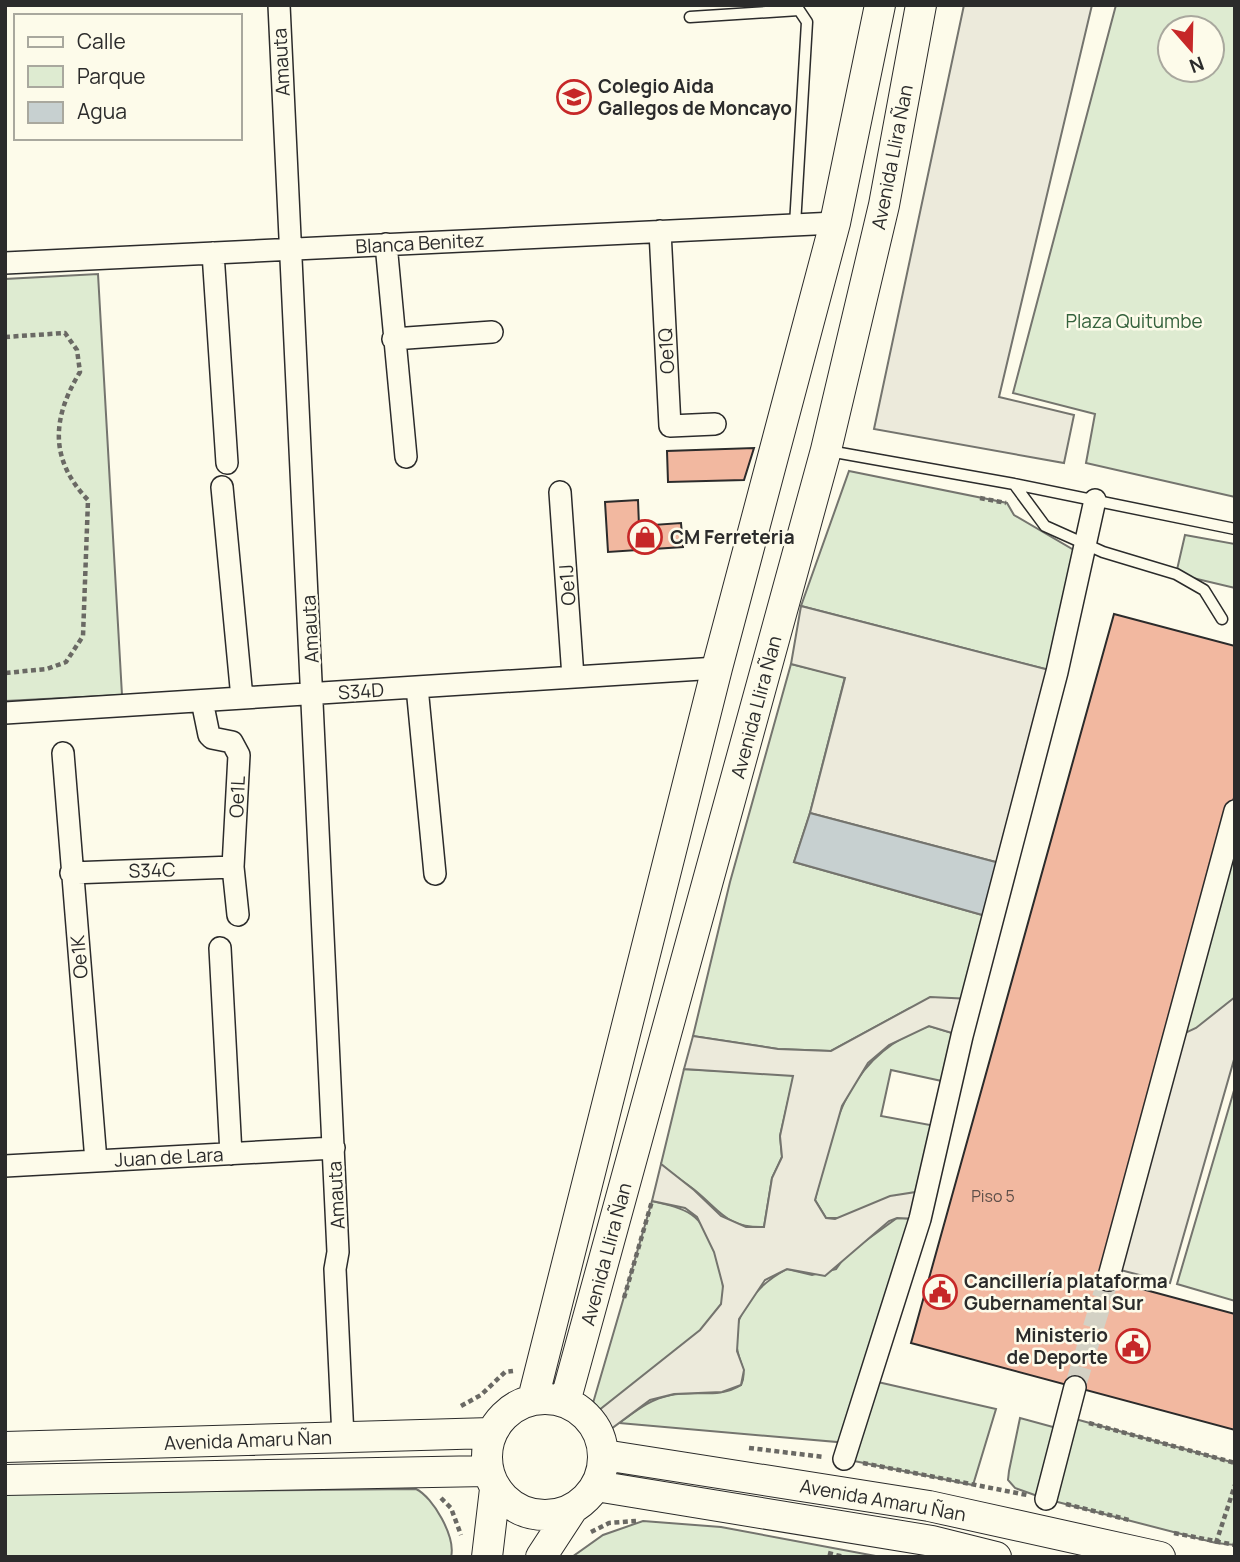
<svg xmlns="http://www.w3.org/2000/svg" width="1240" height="1562" font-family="Manrope,sans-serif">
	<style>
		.green { fill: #deebd1; stroke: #74746e; stroke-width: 2; fill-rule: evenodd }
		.parking { fill: #eceadb; stroke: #74746e; stroke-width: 2 }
		.water { fill: #c7d0d0; stroke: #74746e; stroke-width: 2 }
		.building { fill: #f2b8a0; stroke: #2b2b2b; stroke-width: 2 }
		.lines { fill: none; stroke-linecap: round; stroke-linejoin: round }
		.street-tunnel { stroke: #d3d1c4; stroke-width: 21; stroke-dasharray: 21 10; stroke-linecap: butt }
		.lane-casing { stroke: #2b2b2b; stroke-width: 13 }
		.street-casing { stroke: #2b2b2b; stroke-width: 24 }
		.secondary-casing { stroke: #2b2b2b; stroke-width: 32 }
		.path { stroke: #6a6964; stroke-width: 4.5; stroke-dasharray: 5 3.5; stroke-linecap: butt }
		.lane { stroke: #fdfbea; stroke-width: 10 }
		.street { stroke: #fdfbea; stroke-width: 21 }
		.secondary { stroke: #fdfbea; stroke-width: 30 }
		.labels { text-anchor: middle; stroke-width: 5; stroke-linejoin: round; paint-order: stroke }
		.number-label { font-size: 16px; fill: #5d4e48 }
		.street-label { font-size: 19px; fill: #2b2b2b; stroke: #fdfbea }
		.poi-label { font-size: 19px; font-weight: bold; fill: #2b2b2b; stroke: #fdfbea; text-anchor: start }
		.park-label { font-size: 19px; fill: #34623c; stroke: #fdfbea }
	</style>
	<rect width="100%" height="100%" fill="#fdfbea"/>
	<path class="green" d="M1116,5H1235V497L1086,463L1095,414L1013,393ZM1170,28H1212V70H1170Z
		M98,274L122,695L5,701V279Z
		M849,471L1007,503L1014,515L1084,556L1057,672L801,606Z
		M1185,535L1235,544V588L1176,574Z
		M791,664L845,677L810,813L794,862L993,918L972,999L910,1008L831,1051L778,1049L693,1036L730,882Z
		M1235,833V1051L1184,1033Z
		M929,1026L962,1036L951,1083L891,1070L881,1116L941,1127L926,1195L890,1197L845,1218H826L815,1200C833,1124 847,1054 929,1026Z
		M684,1069L794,1075L780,1136L782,1157L772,1178L764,1227C728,1228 722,1213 697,1192C685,1182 672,1175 661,1164Z
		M1235,1087V1301L1177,1284Z
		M652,1201C687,1209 702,1213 714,1250C719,1265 726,1286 722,1302C714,1331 625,1392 598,1411L593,1403Z
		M897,1218L920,1219L869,1380L996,1409L973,1485L844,1459L848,1443L619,1423C636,1411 650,1399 671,1395C694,1390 720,1399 741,1385C747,1372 741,1366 738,1353C728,1316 758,1284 787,1269L812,1275L836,1269L846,1255Z
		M1068,1417L1235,1463V1545L1216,1543L1046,1499L1015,1488L1008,1480L1009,1471L1020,1418L1064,1430Z
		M416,1489C433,1497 456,1537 451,1557H5V1493Z
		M643,1521L721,1527L881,1557H572L603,1535Z"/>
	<path class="parking" d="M964,5H1092L999,397L1074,415L1064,463L874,429Z
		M801,606L1057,672L1007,865L810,813L845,678L791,664Z
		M930,997L972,999L962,1036L929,1026L889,1045L868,1063L842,1106L815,1200L826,1218L835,1219L890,1196L916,1192L920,1219L897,1218L889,1221L825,1276L787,1269L765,1280L739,1319L737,1351L744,1370L741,1385L722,1392L674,1394L650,1400L611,1429L598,1411L700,1330L721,1304L723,1286L714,1252L697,1217L685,1208L652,1201L661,1164L694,1190L721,1216L746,1227H764L772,1178L782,1157L780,1136L793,1076L684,1069L693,1036L778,1049L831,1051Z
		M1235,997V1056L1170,1283L1109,1267L1172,1039L1196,1028Z"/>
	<path class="water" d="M810,813L1007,865L993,918L794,862Z"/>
	<path class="building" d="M754,448L744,480L668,482L667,451Z
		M638,500L639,526L681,523L683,547L608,552L605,502Z
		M1114,614L1235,646V794L1101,1278L1235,1314V1430L911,1343Z"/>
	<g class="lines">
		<path class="street-tunnel" d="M1075,1387L1108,1280"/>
		<g class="lane-casing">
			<path id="lane" d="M690,17L799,10L807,22L795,225
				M829,451L1014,484L1235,529
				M1014,484L1045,526L1103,552L1176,574L1204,590L1222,619"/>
		</g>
		<g class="street-casing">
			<path id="street" d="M279,5L338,1252L335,1269L343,1437
				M660,231L670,426L715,424
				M386,244L406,457
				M213,253L227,463
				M5,263L835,223
				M393,339L492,332
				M222,487L242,698
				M560,492L573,677
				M417,687L435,874
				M202,701L209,735L212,738L232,742L239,755L233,867L238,915
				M5,713L717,668
				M63,753L96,1161
				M71,873L233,867
				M220,948L231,1154
				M5,1166L334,1148
				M1108,1280L1235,811
				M844,1459L920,1219L962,1036L1057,672L1095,500
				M1046,1499L1075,1387"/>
		</g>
		<g class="secondary-casing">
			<path id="secondary" d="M487 1457a58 58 0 1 1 116 0a58 58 0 1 1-116 0Z
				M533,1399L717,668L835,223L880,5
				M565,1402L826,450L884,205L921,5
				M5,1447L491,1433
				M604,1455L929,1506L1160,1557
				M5,1480L487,1471
				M596,1486L932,1541L996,1557
				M487,1557L495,1489
				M541,1557L573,1508"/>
		</g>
		<path class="path" d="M5,337L65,333L77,350L80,372C52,418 49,459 88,500L83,636L66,662L47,669L5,673
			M980,498L1006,503
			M624,1298L652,1201
			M461,1406L481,1395L505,1372L513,1371
			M1089,1423L1235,1463
			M749,1448L824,1457
			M863,1463L1027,1495
			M441,1498L451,1508L461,1535
			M1066,1504L1129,1520
			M591,1532L609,1523L636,1521
			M1174,1533L1235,1545
			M1216,1543L1235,1485
			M828,1553L844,1557"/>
		<use href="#lane" class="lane"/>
		<use href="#street" class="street"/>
		<use href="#secondary" class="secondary"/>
	</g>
	<defs>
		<g id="school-ring" transform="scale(1.75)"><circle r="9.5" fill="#fdfbea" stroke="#c62828" stroke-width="1.5"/><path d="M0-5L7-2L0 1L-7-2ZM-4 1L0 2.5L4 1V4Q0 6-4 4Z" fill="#c62828"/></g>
		<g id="shop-ring" transform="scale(1.75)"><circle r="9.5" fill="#fdfbea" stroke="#c62828" stroke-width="1.5"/><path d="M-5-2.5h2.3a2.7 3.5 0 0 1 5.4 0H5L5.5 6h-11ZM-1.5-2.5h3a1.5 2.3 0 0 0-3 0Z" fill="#c62828"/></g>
		<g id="civic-ring" transform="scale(1.75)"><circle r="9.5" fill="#fdfbea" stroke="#c62828" stroke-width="1.5"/><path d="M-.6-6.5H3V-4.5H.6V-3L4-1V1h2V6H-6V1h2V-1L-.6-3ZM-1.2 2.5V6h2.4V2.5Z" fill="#c62828"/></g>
	</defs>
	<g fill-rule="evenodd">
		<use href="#school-ring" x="574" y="97"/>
		<use href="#shop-ring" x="645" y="537"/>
		<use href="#civic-ring" x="940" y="1292"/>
		<use href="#civic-ring" x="1133" y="1346"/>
	</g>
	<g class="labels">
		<g class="number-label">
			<text x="993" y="1202">Piso 5</text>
		</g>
		<g class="street-label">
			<text transform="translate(281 62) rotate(-93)" y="7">Amauta</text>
			<text transform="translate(892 157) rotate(-79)" y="7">Avenida Llira Ñan</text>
			<text transform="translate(420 243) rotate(-3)" y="7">Blanca Benitez</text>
			<text transform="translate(666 351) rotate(-93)" y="7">Oe1Q</text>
			<text transform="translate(567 585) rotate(-94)" y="7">Oe1J</text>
			<text transform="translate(310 629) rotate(-93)" y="7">Amauta</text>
			<text transform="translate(361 691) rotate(-4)" y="7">S34D</text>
			<text transform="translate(756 707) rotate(-75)" y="7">Avenida Llira Ñan</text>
			<text transform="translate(237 797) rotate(-87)" y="7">Oe1L</text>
			<text transform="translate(152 870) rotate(-2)" y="7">S34C</text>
			<text transform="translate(79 957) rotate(-95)" y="7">Oe1K</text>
			<text transform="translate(169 1157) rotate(-3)" y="7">Juan de Lara</text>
			<text transform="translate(336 1195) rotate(-93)" y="7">Amauta</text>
			<text transform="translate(606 1254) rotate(-75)" y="7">Avenida Llira Ñan</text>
			<text transform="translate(248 1440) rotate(-2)" y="7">Avenida Amaru Ñan</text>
			<text transform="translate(883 1500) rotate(10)" y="7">Avenida Amaru Ñan</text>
		</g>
		<g class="poi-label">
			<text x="598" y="93">Colegio Aida<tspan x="598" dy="22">Gallegos de Moncayo</tspan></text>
			<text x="670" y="544">CM Ferreteria</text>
			<text x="964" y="1288">Cancillería plataforma<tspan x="964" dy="22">Gubernamental Sur</tspan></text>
			<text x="1108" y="1342" text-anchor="end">Ministerio<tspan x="1108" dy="22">de Deporte</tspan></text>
		</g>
		<g class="park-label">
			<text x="1134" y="328">Plaza Quitumbe</text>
		</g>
	</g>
	<rect width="1240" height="1562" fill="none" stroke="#2b2b2b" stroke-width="14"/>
	<rect x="14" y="14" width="228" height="126" fill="#fdfbea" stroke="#a9a89e" stroke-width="2"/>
	<rect x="28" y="37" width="35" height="10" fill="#fdfbea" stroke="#a9a89e" stroke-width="2"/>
	<text x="77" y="49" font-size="21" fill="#2b2b2b">Calle</text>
	<rect x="28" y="66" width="35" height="21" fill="#deebd1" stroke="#a9a89e" stroke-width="2"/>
	<text x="77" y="84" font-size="21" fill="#2b2b2b">Parque</text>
	<rect x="28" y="102" width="35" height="21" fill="#c7d0d0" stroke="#a9a89e" stroke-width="2"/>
	<text x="77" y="119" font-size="21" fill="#2b2b2b">Agua</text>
	<g transform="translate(1191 49) rotate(160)"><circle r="33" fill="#fdfbea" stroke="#a9a89e" stroke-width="2"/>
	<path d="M0-5L12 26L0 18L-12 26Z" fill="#c62828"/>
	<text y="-10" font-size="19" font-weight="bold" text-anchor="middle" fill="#2b2b2b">N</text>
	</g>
</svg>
